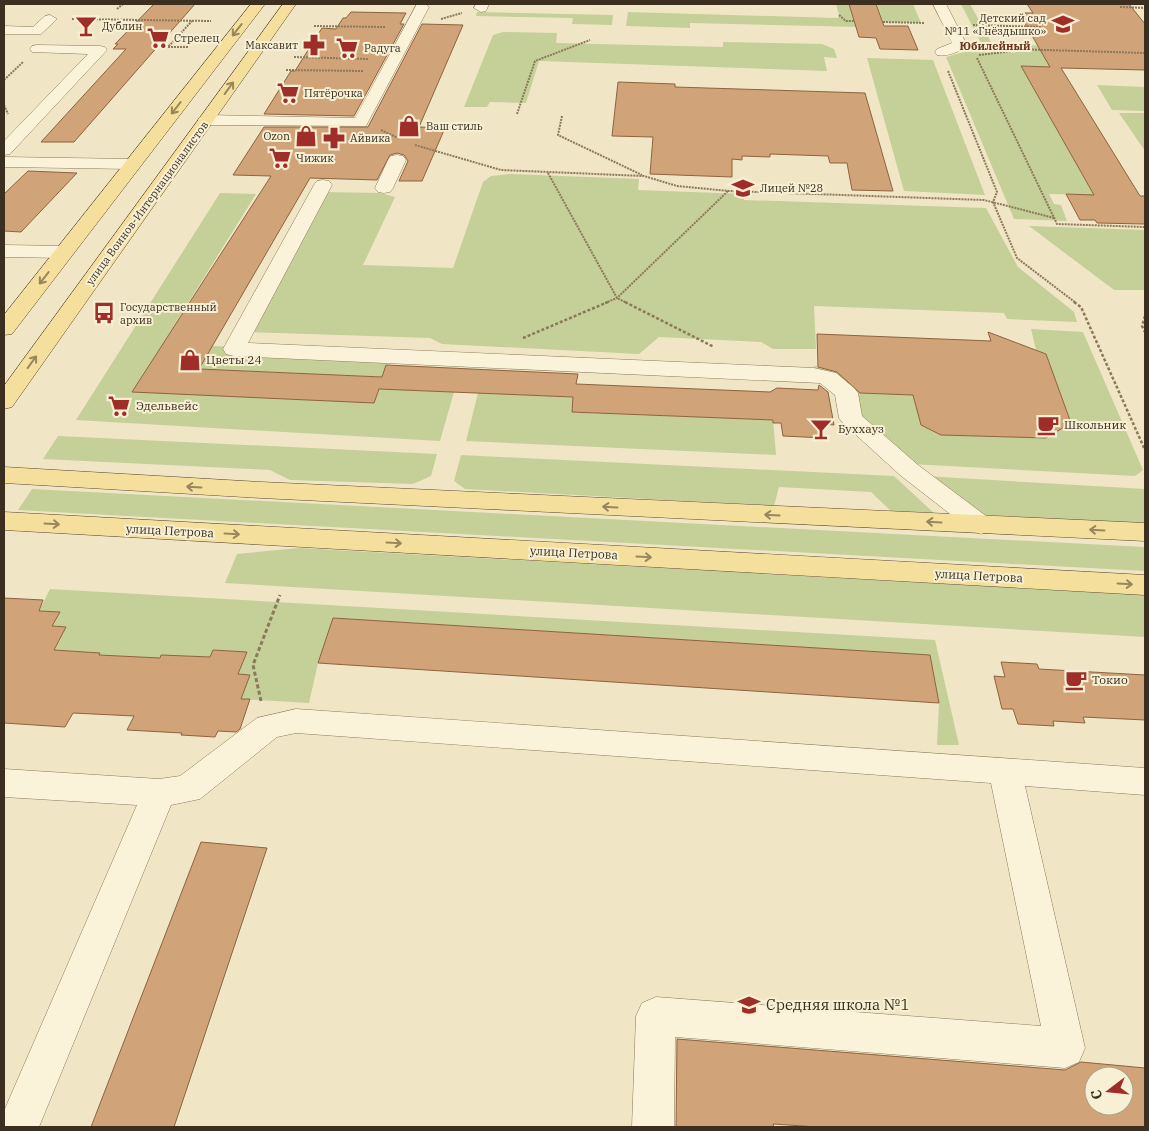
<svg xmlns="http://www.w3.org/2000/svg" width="1149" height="1131" font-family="'IBM Plex Serif',serif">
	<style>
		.green { fill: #c5cf98 }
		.building { fill: #d0a379; stroke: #8d633f; fill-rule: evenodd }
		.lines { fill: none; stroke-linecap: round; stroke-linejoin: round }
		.minor-casing { stroke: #8c785a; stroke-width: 1 }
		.major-casing { stroke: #5a462e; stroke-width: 1 }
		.path-far2 { stroke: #8c785a; stroke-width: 2; stroke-dasharray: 2 1; stroke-linecap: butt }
		.path-far1 { stroke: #8c785a; stroke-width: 2.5; stroke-dasharray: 3 2; stroke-linecap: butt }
		.path { stroke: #8c785a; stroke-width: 3; stroke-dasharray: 4 2.5; stroke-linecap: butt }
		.minor { fill: #faf3d9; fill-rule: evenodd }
		.major { fill: #f5df9c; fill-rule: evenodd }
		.oneway { stroke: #98875e }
		.labels { text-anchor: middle; stroke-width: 4; stroke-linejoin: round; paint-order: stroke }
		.far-poi-label { font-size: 11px; fill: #3c2f1f; stroke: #f7f0d5; text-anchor: start }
		.far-neighbourhood-label { font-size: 11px; font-weight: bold; fill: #6b321c; stroke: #f7f0d5 }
		.far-street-label { font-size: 11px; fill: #3c2f1f; stroke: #f7f0d5 }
		.poi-label { font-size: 12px; fill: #3c2f1f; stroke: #f7f0d5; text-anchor: start }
		.street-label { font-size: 12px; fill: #3c2f1f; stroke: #f7f0d5 }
		.near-poi-label { font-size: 15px; fill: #3c2f1f; stroke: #f7f0d5; text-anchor: start }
	</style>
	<rect width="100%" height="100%" fill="#f0e6c5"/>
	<path class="green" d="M836,4H849L855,23H858L859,27L690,23V28L626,26L628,12L838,18L839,15Z
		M877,4H913L921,23L883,22Z
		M961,4H970L992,44L1145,49V58L1054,56L1061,68L1021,66L1094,195L1049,194L1054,204L1061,205L1067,221L1014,219L946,57L964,52L1015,53L1013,47H983Z
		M477,12L613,15L612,25L572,24L573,18L476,16Z
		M503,32L557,33L556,43L723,47V42L822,44L834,49L837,58L824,57L827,71L539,61L526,103L490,102L487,107H464L493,35Z
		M867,58L933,60L985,195L904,191Z
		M1097,85L1145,87V111L1112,110Z
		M1119,113H1145V151Z
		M510,174L639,179L638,190L744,194V200L986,208L1018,267L1074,312L1077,322L1007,319L1004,313L814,306L816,349H773L761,342L659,337L639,354L442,344L430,338L249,332L324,192L380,193L395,197L363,265L453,268L483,182L491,176Z
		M220,193L256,194L149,366L199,369L213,346L415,354L387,362L382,377L199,369L379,389L454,392L440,441L76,420Z
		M1029,226L1145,230V290H1114Z
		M1031,329L1083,332L1143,470L1135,476L911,464L815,374L814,366L859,368L864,393L913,395L921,425L941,435L1046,438L1071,423L1046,354L1036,350Z
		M478,393L573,397L572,412L773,420L776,455L466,441Z
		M58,436H59L437,454L431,476L413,484L290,480L270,470L43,459Z
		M461,455L894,476L936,515L892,512L871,492L779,487L774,506L465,489L454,481Z
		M924,476L1145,489V524L979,516Z
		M32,489L1145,547V571L18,510Z
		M299,548L1145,595V637L225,583L237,554Z
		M50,589L935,640L959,745H937L939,703L929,655L334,618L318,663L309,703L241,699L250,675L238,674L246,652L214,650L210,657L161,655L159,658L99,655L100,653L54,650L66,627L52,626L60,612L39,611Z"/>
	<path class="building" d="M154,4H195L74,142H41L126,49H113L118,44H115Z
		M849,4H876L884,26H908L918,50L880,49L876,38L859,37Z
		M1027,4H1129L1145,24V70L1061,68L1140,196H1145V224L1097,223L1095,220H1080L1066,194L1094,195L1021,66L1050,67L1019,13H1033Z
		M351,12L406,13L400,24H404L354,116L264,114L291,71H295L322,28L336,29L343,18H346Z
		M422,24L463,25L419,127L445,128L422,181H399L408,161L404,155L397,153L390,155L377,180L310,178L199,369L382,377L386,365L578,374L576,384L770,392L777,388L818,390L819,385L828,392L834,425L822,424L824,438L783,436L781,423H773V420L572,412L573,397L379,389L374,403L132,392L271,176L233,175L264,127H368Z
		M618,82L675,84V87L865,93L893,191L852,190L847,163H830L828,156L770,154V157L742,156V160L732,159V177L650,174L653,137L612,136Z
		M28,171L77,173L21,232L4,231V194Z
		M988,332L1046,354L1071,423L1046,438L941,435L921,425L913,395L860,393L837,372L818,367L817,334L991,341Z
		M4,598L43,600L39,611L60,612L52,626L66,627L54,650L100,653L99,655L160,658L161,655L210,657L213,650L247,652L238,674L250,675L241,699H250L240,729L236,732L218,731L215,737L181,735L182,733L127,730L134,716L73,713L65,727L4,723Z
		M333,618L930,655L939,703L318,663Z
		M1001,662L1037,664L1039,669L1145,675V720L1083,717L1085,723L1053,721L1054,726L1018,724L1013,709H1002L994,676L1005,677Z
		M201,842L267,848L174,1127H91Z
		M677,1039L1065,1070L1081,1062L1145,1068V1127H818L773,1124L774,1127H676ZM1094,1076H1124V1106H1094Z"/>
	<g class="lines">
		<g class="minor-casing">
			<path id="minor" d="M417,4H425L429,7L366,126L206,125L200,123L198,120L200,117L206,115L355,118Z
				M476,4H489L486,11L481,12L474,8Z
				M933,4H946L967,45C961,52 946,57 937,55L935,52L937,49L952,43Z
				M50,15L57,19L41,34H4V26L33,27L45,16Z
				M37,45L100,46L105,47L107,50L10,154L4,155V141L88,54L32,52L30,49L32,46Z
				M397,155L403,156L406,160L393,188L390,192L384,193L378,192L375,188L388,160L391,156Z
				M4,157L132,159L138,160L141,164L138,168L132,169L4,167Z
				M323,180L329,181L332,185L248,343L814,368L836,373L854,388L858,393L862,416L918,465L990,519L994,525L990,531L981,534L972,531L900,475L843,423L839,418L835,395L820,383L234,356L226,354L223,349L314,185L317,181Z
				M4,245L64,246L71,248L74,252L71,256L64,258L4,257Z
				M296,709L1145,768V795L1025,786L1085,1048L1079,1062L1065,1068L675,1037L674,1127H632L636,1016L642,1003L656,997L1041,1026L991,783L296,733L277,737L200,799L171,805L39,1127H4V1111L137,805L4,797V769L159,779L180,776L257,718Z"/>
		</g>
		<g class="major-casing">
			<path id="major" d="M251,4H265L12,334L4,335V315Z
				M283,4H296L12,407L4,409V386Z
				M4,467L261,482L1145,523V541L261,498L4,483Z
				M4,512L1145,575V595L4,530Z"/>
		</g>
		<path class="path-far2" d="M1120,7L1145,8
			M117,9L123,4
			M839,15L846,21H854
			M72,19L211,21
			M441,19L462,13
			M883,22L925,23
			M973,25L1042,27
			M314,26L386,27
			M982,44L1008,47
			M188,47H168L192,21
			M981,48L1145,53
			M979,55L1013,51
			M294,57L368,59
			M977,58L1057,224L1145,227
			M286,70L363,71
			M948,71L997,192L993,202L1017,258L1076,303
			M4,80L23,62
			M4,105L8,114
			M517,114L535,61L590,40
			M562,116L558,135L642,175
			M381,130L400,139
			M415,145L501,170L644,176L677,186L729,191L984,200L1054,218
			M548,173L617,298L627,303
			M605,303L617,298L728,191"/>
		<path class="path-far1" d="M625,302L714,347
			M1074,302L1081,307L1145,450
			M1145,316L1142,326L1145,332
			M523,338L608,302"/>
		<path class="path" d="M261,701L253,665L280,595"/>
		<use href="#minor" class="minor"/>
		<use href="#major" class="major"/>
	</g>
	<defs><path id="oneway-shaft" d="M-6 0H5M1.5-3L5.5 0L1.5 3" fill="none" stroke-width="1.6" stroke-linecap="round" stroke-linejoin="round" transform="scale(1.25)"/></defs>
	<g class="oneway">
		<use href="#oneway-shaft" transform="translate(237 30) rotate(128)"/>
		<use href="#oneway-shaft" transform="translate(229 88) rotate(-54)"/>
		<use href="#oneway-shaft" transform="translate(176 108) rotate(128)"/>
		<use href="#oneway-shaft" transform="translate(44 278) rotate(128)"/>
		<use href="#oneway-shaft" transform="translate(32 362) rotate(-54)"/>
		<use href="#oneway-shaft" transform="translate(194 487) rotate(-177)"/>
		<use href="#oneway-shaft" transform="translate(610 507) rotate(-177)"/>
		<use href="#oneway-shaft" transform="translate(772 515) rotate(-177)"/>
		<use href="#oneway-shaft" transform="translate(934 522) rotate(-177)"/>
		<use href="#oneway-shaft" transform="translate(52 524) rotate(3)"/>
		<use href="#oneway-shaft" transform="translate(1097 530) rotate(-177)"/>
		<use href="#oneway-shaft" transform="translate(232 534) rotate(3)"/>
		<use href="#oneway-shaft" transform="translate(394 543) rotate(3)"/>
		<use href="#oneway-shaft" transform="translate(644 557) rotate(3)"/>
		<use href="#oneway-shaft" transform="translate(1125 584) rotate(3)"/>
	</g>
	<defs>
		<g id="school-bare" transform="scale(1.725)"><path d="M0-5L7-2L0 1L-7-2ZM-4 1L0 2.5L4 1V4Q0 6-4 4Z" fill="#9e2e27" stroke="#f7f0d5" stroke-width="2.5" paint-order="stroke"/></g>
		<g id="bar-bare" transform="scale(1.725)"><path d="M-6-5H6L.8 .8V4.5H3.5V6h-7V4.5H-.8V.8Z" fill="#9e2e27" stroke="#f7f0d5" stroke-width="2.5" paint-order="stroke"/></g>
		<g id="supermarket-bare" transform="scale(1.725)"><path d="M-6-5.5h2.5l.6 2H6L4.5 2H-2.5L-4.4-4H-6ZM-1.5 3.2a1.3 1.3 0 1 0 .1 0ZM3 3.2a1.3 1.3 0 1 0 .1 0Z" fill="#9e2e27" stroke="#f7f0d5" stroke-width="2.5" paint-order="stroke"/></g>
		<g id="pharmacy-bare" transform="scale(1.725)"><path d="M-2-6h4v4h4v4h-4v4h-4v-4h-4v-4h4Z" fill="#9e2e27" stroke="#f7f0d5" stroke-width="2.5" paint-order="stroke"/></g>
		<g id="shop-bare" transform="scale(1.725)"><path d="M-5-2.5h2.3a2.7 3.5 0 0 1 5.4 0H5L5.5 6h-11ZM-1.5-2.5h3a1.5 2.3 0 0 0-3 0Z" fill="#9e2e27" stroke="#f7f0d5" stroke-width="2.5" paint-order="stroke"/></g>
		<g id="bus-bare" transform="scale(1.725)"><path d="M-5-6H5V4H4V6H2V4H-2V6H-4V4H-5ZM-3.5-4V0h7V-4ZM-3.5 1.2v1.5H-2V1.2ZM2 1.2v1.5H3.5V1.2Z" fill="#9e2e27" stroke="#f7f0d5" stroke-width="2.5" paint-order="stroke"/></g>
		<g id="cafe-bare" transform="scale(1.725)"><path d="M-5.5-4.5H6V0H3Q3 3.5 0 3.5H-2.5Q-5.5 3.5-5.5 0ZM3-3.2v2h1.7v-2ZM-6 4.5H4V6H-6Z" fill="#9e2e27" stroke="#f7f0d5" stroke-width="2.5" paint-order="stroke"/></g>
	</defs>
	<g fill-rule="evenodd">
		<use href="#school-bare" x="1063" y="24"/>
		<use href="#bar-bare" x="86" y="26"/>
		<use href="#supermarket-bare" x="158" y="38"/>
		<use href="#pharmacy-bare" x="314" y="45"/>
		<use href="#supermarket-bare" x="347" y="48"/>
		<use href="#supermarket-bare" x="288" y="93"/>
		<use href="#shop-bare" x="409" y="126"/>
		<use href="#shop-bare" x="306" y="136"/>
		<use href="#pharmacy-bare" x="334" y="138"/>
		<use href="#supermarket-bare" x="280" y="158"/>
		<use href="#school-bare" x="743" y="188"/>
		<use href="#bus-bare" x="104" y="313"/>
		<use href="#shop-bare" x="190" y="360"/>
		<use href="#supermarket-bare" x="119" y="406"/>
		<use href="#cafe-bare" x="1048" y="425"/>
		<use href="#bar-bare" x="821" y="429"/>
		<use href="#cafe-bare" x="1076" y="680"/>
		<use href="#school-bare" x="749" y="1005"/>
	</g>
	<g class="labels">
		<g class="far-poi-label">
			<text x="1046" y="22" text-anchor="end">Детский сад<tspan x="1046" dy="13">№11 «Гнёздышко»</tspan></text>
			<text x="102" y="30">Дублин</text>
			<text x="174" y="42">Стрелец</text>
			<text x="298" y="49" text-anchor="end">Максавит</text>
			<text x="364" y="52">Радуга</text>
			<text x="304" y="97">Пятёрочка</text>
			<text x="426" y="130">Ваш стиль</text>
			<text x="290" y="140" text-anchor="end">Ozon</text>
			<text x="350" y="142">Айвика</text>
			<text x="296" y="162">Чижик</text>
			<text x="760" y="192">Лицей №28</text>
			<text x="120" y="311">Государственный<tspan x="120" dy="13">архив</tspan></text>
		</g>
		<g class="far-neighbourhood-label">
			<text x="995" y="50">Юбилейный</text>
		</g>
		<g class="far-street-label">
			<text transform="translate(147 203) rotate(-54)" y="4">улица Воинов-Интернационалистов</text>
		</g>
		<g class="poi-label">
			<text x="206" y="364">Цветы 24</text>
			<text x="136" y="410">Эдельвейс</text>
			<text x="1064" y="429">Школьник</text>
			<text x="838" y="433">Буххауз</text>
			<text x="1092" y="684">Токио</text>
		</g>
		<g class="street-label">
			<text transform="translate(170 531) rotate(3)" y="4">улица Петрова</text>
			<text transform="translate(574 553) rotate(3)" y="4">улица Петрова</text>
			<text transform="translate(979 576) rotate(3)" y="4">улица Петрова</text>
		</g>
		<g class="near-poi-label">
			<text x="766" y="1010">Средняя школа №1</text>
		</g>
	</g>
	<rect width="1149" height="1131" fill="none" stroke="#3c2f1f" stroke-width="10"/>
	<g transform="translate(1109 1091) rotate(254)"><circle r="24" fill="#f7f0d5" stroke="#aca38c"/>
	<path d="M0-4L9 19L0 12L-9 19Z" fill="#9e2e27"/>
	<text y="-8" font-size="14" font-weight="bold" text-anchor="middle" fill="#3c2f1f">С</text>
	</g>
</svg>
